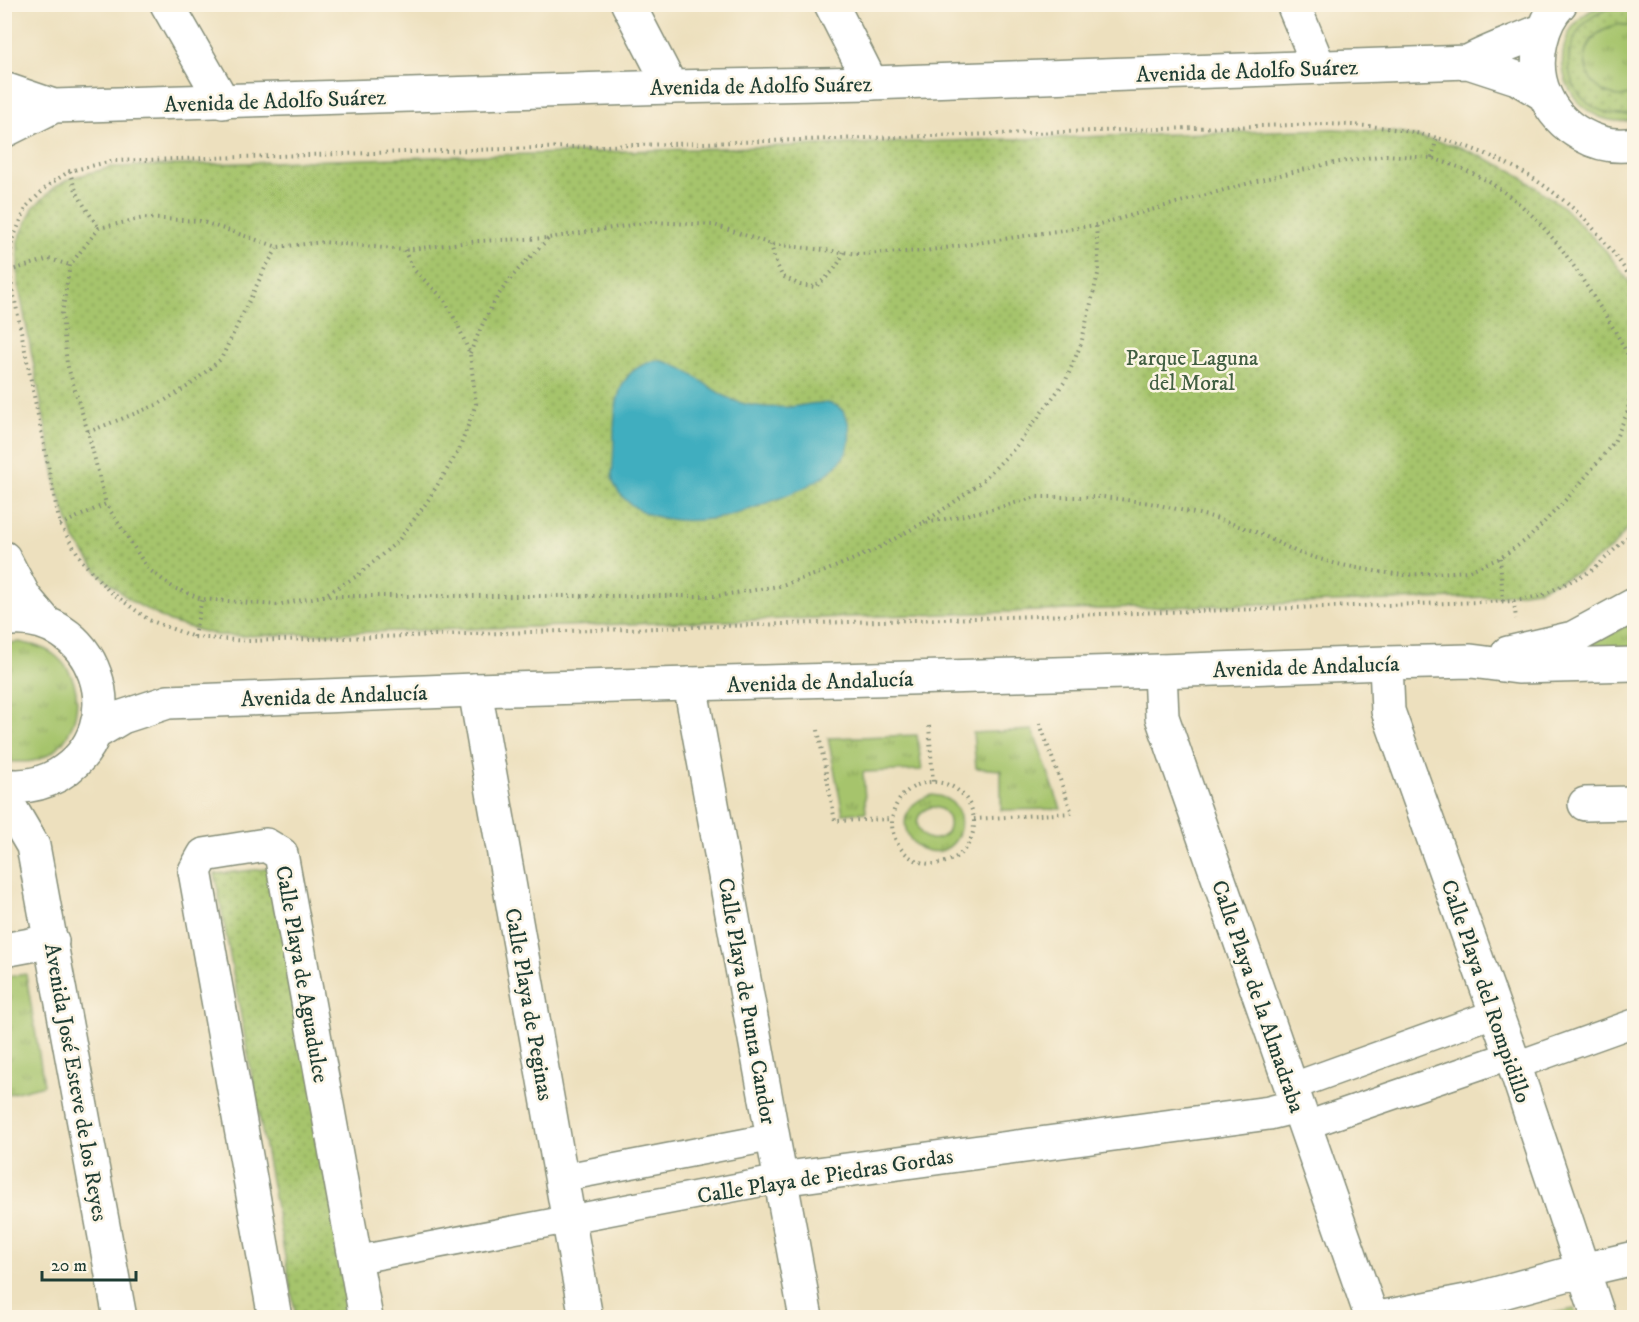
<svg xmlns="http://www.w3.org/2000/svg" width="1639" height="1322" font-family="'IM FELL DW Pica',serif">
	<style>
		.grass { fill: url(#grass-tufts); stroke: #628050; stroke-width: 1.5; fill-rule: evenodd }
		.park { fill: url(#park-dots); stroke: #628050; stroke-width: 1.5 }
		.water { fill: #41aebf; stroke: #30767a; stroke-width: 1.5 }
		.lines { fill: none; stroke-linecap: round; stroke-linejoin: round }
		.pedestrian-casing { stroke: #868e79; stroke-width: 30 }
		.minor-casing { stroke: #868e79; stroke-width: 36 }
		.tertiary-casing { stroke: #868e79; stroke-width: 36 }
		.path { stroke: #868e79; stroke-width: 4; stroke-dasharray: 1.5 4.5; stroke-linecap: butt }
		.pedestrian { stroke: #fff; stroke-width: 27 }
		.minor { stroke: #fff; stroke-width: 33 }
		.tertiary { stroke: #fff; stroke-width: 33 }
		.labels { text-anchor: middle; stroke-width: 5; stroke-linejoin: round; paint-order: stroke }
		.street-label { font-size: 22px; fill: #1f3d34; stroke: #fcf5e5 }
		.park-label { font-size: 22px; fill: #415f42; stroke: #fcf5e5 }
	</style>
	<defs>
		<pattern id="grass-tufts" width="24" height="20" patternUnits="userSpaceOnUse" patternTransform="scale(1.5)"><rect width="24" height="20" fill="#a6c46c"/><path d="M3 7l-1-3M5 7V3M7 7l1-3M15 17l-1-3M17 17v-4M19 17l1-3" fill="none" stroke="#87a05a"/></pattern>
		<pattern id="park-dots" width="8" height="8" patternUnits="userSpaceOnUse" patternTransform="scale(1.5)"><rect width="8" height="8" fill="#a6c46c"/><path d="M2 2h.1M6 6h.1" fill="none" stroke="#87a05a" stroke-width="1.8" stroke-linecap="round"/></pattern>
	</defs>
	<rect width="100%" height="100%" fill="#fcf5e5"/>
	<filter id="ink" filterUnits="userSpaceOnUse"><feTurbulence type="fractalNoise" baseFrequency=".0167" numOctaves="2"/><feDisplacementMap in="SourceGraphic" scale="12" xChannelSelector="R" yChannelSelector="G"/><feConvolveMatrix kernelMatrix="1 2 1 2 8 2 1 2 1" color-interpolation-filters="sRGB"/></filter>
	<filter id="wash" filterUnits="userSpaceOnUse"><feTurbulence type="fractalNoise" baseFrequency=".008" numOctaves="4" result="noise"/><feDisplacementMap in="SourceGraphic" scale="24" xChannelSelector="R" yChannelSelector="G"/><feGaussianBlur stdDeviation="1.35" result="paint"/><feColorMatrix in="noise" values="0 0 0 0 0 0 0 0 0 0 0 0 0 0 0 0 0 1.4 0 .05"/><feComposite in="paint" operator="in"/></filter>
	<g filter="url(#wash)">
		<rect width="100%" height="100%" fill="#ede0be"/>
		<path class="grass" d="M1600,5H1634V9L1619,7L1569,51V69L1574,87L1619,115L1634,114V120C1584,130 1547,78 1569,33C1576,19 1588,12 1600,5Z
			M1619,24L1634,27V94C1586,110 1561,39 1619,24Z
			M1634,622V653L1585,654V646Z
			M19,642C33,645 47,648 57,657C91,686 79,746 37,760C27,763 15,762 5,761L4,644Z
			M1033,730L1061,809L1001,810V770L976,768L973,733Z
			M917,735L922,770L863,772L866,812L843,814L828,738Z
			M932,795C978,799 963,862 925,850C918,848 911,842 908,835C899,815 914,799 932,795ZM931,807C946,807 953,820 947,833C923,854 903,815 931,807Z
			M26,974L44,1085L5,1095V977Z"/>
		<path class="park" d="M1619,7L1634,9V27C1624,23 1613,24 1603,30C1566,52 1592,108 1634,94V114C1623,115 1613,116 1602,111C1557,94 1559,31 1601,12C1607,9 1613,8 1619,7Z
			M1334,129L1394,132L1458,146L1513,171L1563,207L1606,251L1634,288V521L1612,548L1578,572L1537,590L1490,597L241,636L216,635L170,622L131,601L98,573L74,538L58,492L18,282V241L33,208L56,186L71,178L112,167Z
			M274,868L358,1317H296L215,874Z
			M1574,1309L1577,1317H1533Z"/>
		<path class="water" d="M656,360C688,364 706,390 735,401C752,407 772,408 789,407C812,405 843,392 849,426C850,435 850,445 846,453C833,477 793,494 767,503C754,508 739,514 724,517C692,523 646,524 622,496C619,493 614,485 613,481C611,476 613,468 613,463C615,440 612,413 620,391C621,387 624,382 626,379C633,368 644,364 656,360Z"/>
	</g>
	<g filter="url(#ink)">
		<g class="lines">
			<g class="pedestrian-casing">
				<path id="pedestrian" d="M1514,1066L1634,1023
					M1291,1087L1496,1013
					M1304,1126L1511,1055
					M561,1178L773,1137
					M355,1260L780,1179"/>
			</g>
			<g class="minor-casing">
				<path id="minor" d="M167,4L223,102
					M628,4L671,87
					M831,4L871,83
					M1293,4L1319,67
					M1386,663L1388,711L1511,1055L1599,1318
					M1160,671L1162,717L1372,1318
					M690,684L806,1318
					M475,690L586,1318
					M1585,804L1634,803
					M4,950L52,941
					M780,1179L1269,1113L1297,1106
					M275,1318L195,871L204,855L266,845L281,854L366,1318
					M1379,1318L1477,1299L1583,1270L1634,1258"/>
			</g>
			<g class="tertiary-casing">
				<path id="tertiary" d="M1560,4C1550,14 1544,28 1541,41C1537,58 1537,78 1545,95C1559,128 1598,151 1634,144
					M1468,62C1492,49 1518,41 1543,30
					M4,89L54,106L671,87L871,83L1468,62L1517,78L1545,95
					M4,131L54,106
					M4,558L25,598L47,624
					M4,620C94,606 138,727 58,775C42,784 23,788 4,785
					M1508,653L1573,638L1634,605
					M95,733L122,717L168,702L475,690L1160,671L1386,663L1471,661L1518,667L1634,664
					M4,800L13,812L33,846L120,1318"/>
			</g>
			<path class="path" d="M1432,158L1437,136
				M70,171C74,193 87,210 99,228
				M771,244L775,260L782,276L800,285L815,287C827,277 839,268 843,252
				M9,271L49,259L70,265
				M1634,282C1615,255 1595,226 1569,205C1517,160 1453,137 1386,128C1366,125 1346,125 1326,124L112,161L70,171L51,183L27,206L12,241L9,271L60,525L83,562L108,590L149,620L194,637L248,641L1514,601L1541,596L1593,570L1634,531
				M470,353C478,335 485,317 495,301C509,277 529,258 548,239
				M88,432L159,404L190,385L221,359L265,268L278,247
				M924,522L953,503L981,482L1014,449L1066,380L1081,344L1099,270L1096,225
				M60,525L106,504L88,432L67,364L62,314L70,265L99,228L144,218L200,221L278,247L324,242L404,250L414,270L444,299L457,323L470,354L476,404L459,450L427,502L398,541L357,576L323,596L276,605L202,599L174,588L148,569L106,504
				M1500,558L1503,602
				M323,596H717L779,586L823,572L873,551L921,524L993,509L1037,497H1103L1150,503L1212,517L1256,532L1299,553L1337,564L1379,572L1404,575L1468,571L1500,558L1529,538L1575,490L1614,442L1628,411L1631,382L1628,355L1614,329L1575,268L1561,248L1536,219L1515,200L1488,181L1461,168L1432,158L1386,155L1327,164L1268,178L1096,225L925,251L859,254L771,244L714,225L651,222L548,238L479,241L404,250
				M1514,601L1516,619
				M194,637L202,599
				M929,726L933,782
				M818,730L835,821L892,819
				M892 823a41 41 0 1 1 82 0a41 41 0 1 1-82 0Z
				M974,819L1072,813L1039,721"/>
			<use href="#pedestrian" class="pedestrian"/>
			<use href="#minor" class="minor"/>
			<use href="#tertiary" class="tertiary"/>
		</g>
	</g>
	<g class="labels">
		<g class="street-label">
			<text transform="translate(1247 70) rotate(-2)" y="8">Avenida de Adolfo Suárez</text>
			<text transform="translate(761 85) rotate(-1)" y="8">Avenida de Adolfo Suárez</text>
			<text transform="translate(275 100) rotate(-2)" y="8">Avenida de Adolfo Suárez</text>
			<text transform="translate(1306 666) rotate(-2)" y="8">Avenida de Andalucía</text>
			<text transform="translate(820 681) rotate(-2)" y="8">Avenida de Andalucía</text>
			<text transform="translate(334 695) rotate(-2)" y="8">Avenida de Andalucía</text>
			<text transform="translate(303 974) rotate(80)" y="8">Calle Playa de Aguadulce</text>
			<text transform="translate(1487 991) rotate(71)" y="8">Calle Playa del Rompidillo</text>
			<text transform="translate(1259 996) rotate(71)" y="8">Calle Playa de la Almadraba</text>
			<text transform="translate(748 1001) rotate(80)" y="8">Calle Playa de Punta Candor</text>
			<text transform="translate(530 1004) rotate(80)" y="8">Calle Playa de Peginas</text>
			<text transform="translate(77 1082) rotate(80)" y="8">Avenida José Esteve de los Reyes</text>
			<text transform="translate(825 1175) rotate(-9)" y="8">Calle Playa de Piedras Gordas</text>
		</g>
		<g class="park-label">
			<text x="1192" y="365">Parque Laguna<tspan x="1192" dy="25">del Moral</tspan></text>
		</g>
	</g>
	<rect width="1639" height="1322" fill="none" stroke="#fcf5e5" stroke-width="24"/>
	<path d="M42 1271v9h94v-9" fill="none" stroke="#1f3d34" stroke-width="3"/>
	<text x="51" y="1271" font-size="18" fill="#1f3d34" stroke="#fcf5e5" stroke-width="4.5" paint-order="stroke">20 m</text>
</svg>
